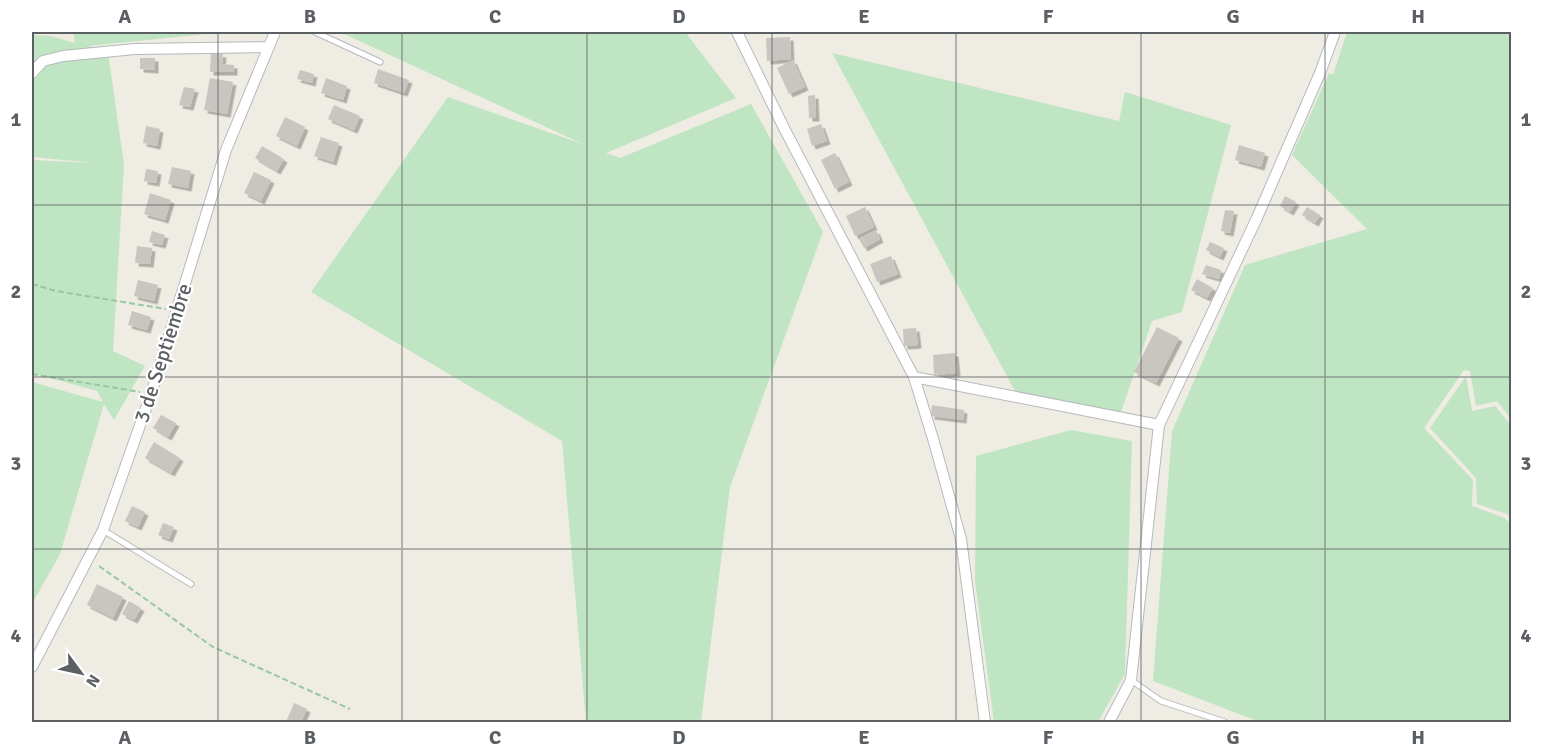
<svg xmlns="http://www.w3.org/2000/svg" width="1543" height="754" font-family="Signika,sans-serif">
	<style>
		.green { fill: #c0e5c2 }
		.building { fill: #c9c6c1; filter: url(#shadow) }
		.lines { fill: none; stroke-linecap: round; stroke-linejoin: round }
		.lane-casing { stroke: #b6b9bd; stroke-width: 7 }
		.street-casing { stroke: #b6b9bd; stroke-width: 12 }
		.path { stroke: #99c6a8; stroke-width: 2; stroke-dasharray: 6 3; stroke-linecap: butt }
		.lane { stroke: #fff; stroke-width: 5 }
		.street { stroke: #fff; stroke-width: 10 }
		.grid { fill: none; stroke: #5b5f64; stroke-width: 1.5; stroke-opacity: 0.55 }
		.labels { text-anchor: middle; stroke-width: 4.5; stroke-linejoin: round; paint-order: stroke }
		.street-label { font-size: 21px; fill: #5b5f64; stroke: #fff }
		.neatline { fill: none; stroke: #5b5f64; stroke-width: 2 }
		.grid-label { font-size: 20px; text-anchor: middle; font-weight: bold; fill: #5b5f64 }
	</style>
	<defs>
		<filter id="shadow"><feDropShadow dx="3.5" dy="3.5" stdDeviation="0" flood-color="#0004"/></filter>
	</defs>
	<rect width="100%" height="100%" fill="#eeece3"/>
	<path class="green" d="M73,32H226L88,46L108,52L124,165L113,351L145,366L114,420L104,404L60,554L32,604V382L103,402L97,391L32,373V160L95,163L32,157V35L51,36L75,43Z
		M340,32H685L736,98L606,153L620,158L751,104L823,232L730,487L701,722H586L562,441L311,292L448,97L585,145Z
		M1347,32H1511V419L1497,401L1476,406L1470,371L1464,370L1424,428L1473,480L1472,506L1505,518L1511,524V722H1260L1153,681L1172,431L1245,265L1367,229L1292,155L1329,73L1333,75Z
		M832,53L1119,121L1125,92L1231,125L1182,312L1152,321L1120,415L1015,391Z
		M1466,376L1472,411L1495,406L1511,425V519L1507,514L1477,504L1476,478L1430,428Z
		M1071,430L1132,441L1125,674L1098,722H994L975,581L976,456Z"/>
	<path class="building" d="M790,37L791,59L767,61L766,38Z
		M211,53L223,54L222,64L234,65V72H210Z
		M140,58H155V70L140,69Z
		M793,60L805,87L789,94L777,68Z
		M378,69L409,80L404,93L374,83Z
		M300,70L314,74L312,83L297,79Z
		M210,78L233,82L227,114L204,110Z
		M326,78L347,86L343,100L321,93Z
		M184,87L195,89L190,107L179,105Z
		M815,95L816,118H809L808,96Z
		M334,105L360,116L354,130L328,119Z
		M285,117L305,127L297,146L276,136Z
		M821,124L827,141L812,146L807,129Z
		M146,126L160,129L157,146L143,143Z
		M321,137L339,143L333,162L314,156Z
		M1239,145L1265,153L1261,167L1235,160Z
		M262,146L284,159L277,171L255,158Z
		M835,153L849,182L835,189L821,160Z
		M172,167L191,171L188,188L168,184Z
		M146,169L158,171L156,183L144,181Z
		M254,172L271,180L261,201L244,193Z
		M150,193L171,200L165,220L144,214Z
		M1285,196L1296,202L1290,212L1280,206Z
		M865,207L874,227L855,236L846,216Z
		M1307,207L1320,215L1315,223L1302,215Z
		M1225,210L1234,211L1230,233L1221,231Z
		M876,230L880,239L864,248L859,239Z
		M152,231L165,235L162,245L149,242Z
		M1210,242L1224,248L1220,257L1206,250Z
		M137,246L152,248L150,264L135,263Z
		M891,256L898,274L877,282L870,264Z
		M1206,265L1221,270L1219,279L1202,274Z
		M1197,279L1213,288L1207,298L1191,290Z
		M138,280L158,285L154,301L134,296Z
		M132,311L151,317L147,330L128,325Z
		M1157,327L1179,338L1156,383L1134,372Z
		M916,328L918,345L904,346L903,329Z
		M955,353L957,373L934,375L933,355Z
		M932,405L964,410L963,420L931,416Z
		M161,415L176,423L168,437L153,428Z
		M154,442L180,458L171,473L145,458Z
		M132,506L145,512L138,527L125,521Z
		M163,523L174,527L169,539L158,535Z
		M97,584L123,597L113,618L87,605Z
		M129,601L141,608L134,620L122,614Z
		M294,703L307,709L301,722H286Z"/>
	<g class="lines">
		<g class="lane-casing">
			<path id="lane" d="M315,32L380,62
				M103,530L191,584
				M1131,680L1161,701L1225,722"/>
		</g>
		<g class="street-casing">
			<path id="street" d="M737,32L784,128L914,377L934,442L961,539L985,722
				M32,73L43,61L63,56L135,49L268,47
				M914,377L1159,425
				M32,667L103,530L151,394L226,150L275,32
				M1109,722L1131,680L1159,425L1256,220L1320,73L1335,32"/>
		</g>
		<path class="path" d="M32,284L56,291L166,309
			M32,374L140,392
			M99,566L213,647L350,709"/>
		<use href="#lane" class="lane"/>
		<use href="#street" class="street"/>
	</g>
	<path class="grid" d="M218,32V722M402,32V722M587,32V722M772,32V722M956,32V722M1141,32V722M1325,32V722M32,205H1512M32,377H1512M32,549H1512"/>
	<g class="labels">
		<g class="street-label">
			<text transform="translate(163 353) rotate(-72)" y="7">3 de Septiembre</text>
		</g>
	</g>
	<rect width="1543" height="754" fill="none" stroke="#ffffff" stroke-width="66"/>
	<g transform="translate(81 673) rotate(123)" stroke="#ffffff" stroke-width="4.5" paint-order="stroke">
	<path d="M0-4.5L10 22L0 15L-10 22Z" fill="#5b5f64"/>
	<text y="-9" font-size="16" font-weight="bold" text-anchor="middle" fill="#5b5f64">N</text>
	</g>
	<rect x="33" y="33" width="1477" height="688" class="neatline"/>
	<g class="grid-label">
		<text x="125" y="23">A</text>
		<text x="310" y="23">B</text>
		<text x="495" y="23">C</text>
		<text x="679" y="23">D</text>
		<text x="864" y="23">E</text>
		<text x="1048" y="23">F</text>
		<text x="1233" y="23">G</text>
		<text x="1418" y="23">H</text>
		<text x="16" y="126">1</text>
		<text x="1526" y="126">1</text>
		<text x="16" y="298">2</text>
		<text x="1526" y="298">2</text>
		<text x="16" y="470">3</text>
		<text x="1526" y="470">3</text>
		<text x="16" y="642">4</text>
		<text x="1526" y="642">4</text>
		<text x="125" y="744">A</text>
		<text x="310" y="744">B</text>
		<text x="495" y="744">C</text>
		<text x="679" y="744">D</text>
		<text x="864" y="744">E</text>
		<text x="1048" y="744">F</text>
		<text x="1233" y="744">G</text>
		<text x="1418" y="744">H</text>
	</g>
</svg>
